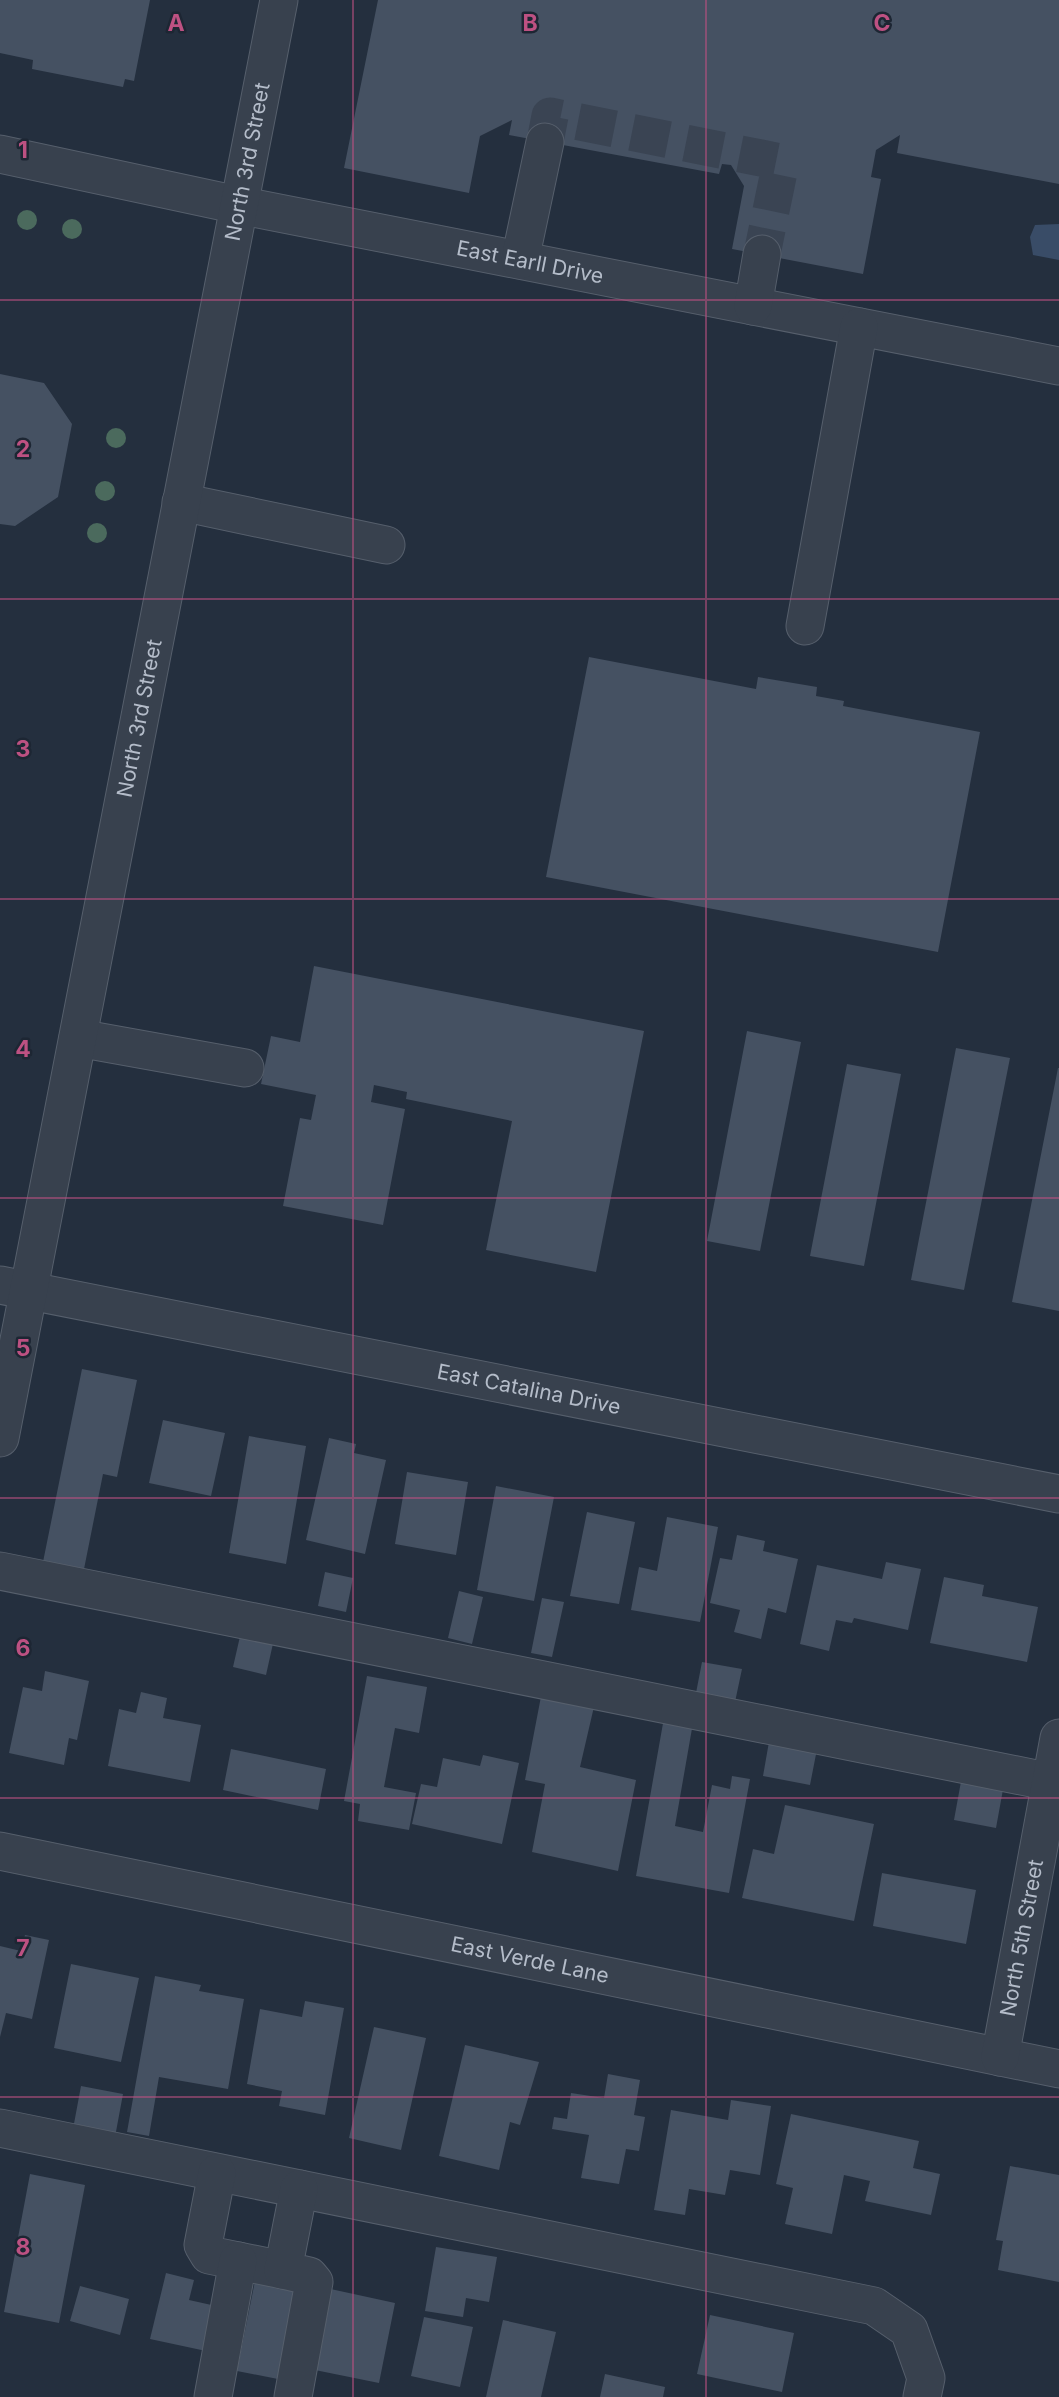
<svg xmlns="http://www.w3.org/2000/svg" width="1059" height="2397" viewBox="0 0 1059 2397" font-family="Inter,sans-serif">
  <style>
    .water { fill: #394c67 }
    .building { fill: #455162 }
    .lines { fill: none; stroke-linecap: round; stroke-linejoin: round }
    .minor-tunnel { stroke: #3a4453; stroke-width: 37; stroke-dasharray: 37 18; stroke-linecap: butt }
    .minor-casing { stroke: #565f6c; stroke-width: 39 }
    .minor { stroke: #38414e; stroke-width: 37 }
    .tree { fill: #4b6a5d }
    .grid { fill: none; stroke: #bd5182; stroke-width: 2; stroke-opacity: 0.55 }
    .labels { text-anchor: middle; stroke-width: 5; stroke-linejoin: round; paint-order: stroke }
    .street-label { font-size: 21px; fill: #b4bcc9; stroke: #1d2633 }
    .grid-label { font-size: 23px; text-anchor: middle; font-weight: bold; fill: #bd5182; stroke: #1d2633; stroke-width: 5; stroke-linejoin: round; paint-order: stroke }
  </style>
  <rect width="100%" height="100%" fill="#242f3e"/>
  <path class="water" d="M1059,224v36l-26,-5 -3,-18 5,-12z"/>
  <path class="building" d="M0,0h150l-16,81 -9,-2 -2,8 -91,-18 1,-9 -33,-7z
    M378,0h681v184l-162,-31 3,-18 -24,15 -5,27 10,2 -18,95 -131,-25 12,-63 -13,-21 -9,-1 -3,10 -210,-39 3,-15 -32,16 -11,57 -125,-25z
    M0,374l44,9 28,41 -14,73 -43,29 -15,-2z
    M589,657l167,32 2,-12 59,10 -1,9 28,5 -1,5 137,26 -42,220 -392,-75z
    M314,966l330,65 -48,241 -110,-22 26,-129 -106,-22 1,-7 -33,-7 -3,17 34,7 -22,116 -100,-19 17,-88 11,2 5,-25 -55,-11 10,-48 29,6z
    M747,1031l54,11 -41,209 -53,-10z
    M956,1048l54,10 -46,232 -53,-10z
    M847,1064l54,10 -37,192 -54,-10z
    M1058,1068h1v243l-47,-9z
    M82,1369l55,11 -20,97 -14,-3 -19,95 -41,-7z
    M163,1420l62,13 -14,63 -62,-13z
    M249,1436l57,10 -20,118 -57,-11z
    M329,1438l27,6 -2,9 32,7 -21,94 -59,-14z
    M407,1472l61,10 -12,73 -61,-11z
    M496,1486l58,11 -20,104 -57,-11z
    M587,1512l48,10 -16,82 -49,-8z
    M667,1517l51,10 -18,95 -69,-12 8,-43 18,4z
    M737,1535l28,6 -2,10 35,8 -12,54 -18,-5 -7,31 -27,-7 6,-22 -30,-7 10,-45 12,2z
    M886,1562l35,7 -13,61 -54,-12 -2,5 -16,-3 -7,31 -29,-7 17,-79 65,14z
    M325,1572l28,6 -7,34 -28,-6z
    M944,1577l40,8 -2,11 56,11 -11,55 -97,-19z
    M459,1591l24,6 -11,47 -24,-6z
    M542,1598l22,4 -12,55 -21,-4z
    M241,1632l33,7 -8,36 -33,-8z
    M702,1662l40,7 -7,33 -39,-9z
    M45,1671l44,10 -12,59 -8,-2 -5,27 -55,-12 14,-66 19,4z
    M367,1676l60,11 -8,46 -24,-5 -11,59 32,6 -7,37 -51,-9 2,-17 -16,-3z
    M543,1686l53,12 -16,69 56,13 -18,91 -86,-19 13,-68 -20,-4z
    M141,1692l26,6 -4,20 38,7 -11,57 -82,-16 11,-57 17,4z
    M665,1712l29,5 -19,109 28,6 9,-47 18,4 2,-13 18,3 -21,114 -93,-17z
    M770,1736l48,8 -8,41 -47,-9z
    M231,1749l95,20 -8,41 -95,-20z
    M483,1755l36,8 -17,81 -90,-20 9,-40 16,3 6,-29 37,8z
    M962,1776l42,8 -8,44 -42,-8z
    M785,1805l89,19 -20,97 -112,-23 11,-49 21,5z
    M882,1873l94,17 -10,54 -93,-18z
    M25,1935l24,5 -17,79 -26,-6 -6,24v-91l21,5z
    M71,1964l68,14 -18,84 -67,-14z
    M155,1976l46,9 -2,6 45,8 -16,90 -69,-12 -10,59 -22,-4z
    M305,2001l39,7 -19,107 -46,-9 3,-15 -35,-7 13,-75 42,8z
    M374,2027l52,11 -25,112 -52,-12z
    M465,2045l74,17 -19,63 -10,-3 -11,48 -60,-14z
    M608,2074l32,6 -6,35 11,2 -6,34 -13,-2 -7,35 -38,-6 8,-43 -37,-6 2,-12 13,2 4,-26 33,5z
    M81,2086l42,8 -8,43 -42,-8z
    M731,2100l40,6 -11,69 -30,-5 -5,25 -36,-6 -4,26 -31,-5 17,-100 57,10z
    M791,2114l128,27 -6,27 27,6 -9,41 -66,-14 5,-20 -26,-6 -12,59 -47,-10 8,-36 -17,-4z
    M1010,2166l49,9v107l-61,-12 5,-29 -7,-1z
    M30,2174l55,11 -26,138 -55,-11z
    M436,2247l61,10 -8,45 -23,-4 -3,19 -38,-6z
    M166,2273l28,7 -5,20 27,6 -10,45 -56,-12z
    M255,2281l47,10 -19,89 -46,-9z
    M80,2286l49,13 -9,36 -50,-14z
    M326,2288l69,15 -16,80 -69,-14z
    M710,2315l84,18 -12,59 -85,-18z
    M424,2317l49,10 -13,60 -49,-11z
    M503,2320l53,12 -15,65h-55z
    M605,2374l60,13 -2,10h-63z"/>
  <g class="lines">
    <path class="minor-tunnel" d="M545,142l5,-26 231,46 -19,92"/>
    <g class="minor-casing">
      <g id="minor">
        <path id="s1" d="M0,154l238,51 821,161"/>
        <path d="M520,260l25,-118"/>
        <path d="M753,306l9,-52"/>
        <path d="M181,502l205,43"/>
        <path d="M805,626l54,-299"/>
        <path d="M78,1038l167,30"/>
        <path id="s2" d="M0,1285l1059,209"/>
        <path id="s3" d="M0,1438l279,-1438"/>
        <path d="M0,1571l1051,211"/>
        <path id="s4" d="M0,1851l1059,218"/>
        <path id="s5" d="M1000,2057l59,-319"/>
        <path d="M0,2128l874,178 35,24 17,48 -4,19"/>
        <path d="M217,2173l-14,72 6,10 74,15"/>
        <path d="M213,2397l25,-136"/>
        <path d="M293,2397l21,-115 -5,-6 -26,-6 16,-81"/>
      </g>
    </g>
    <use href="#minor" class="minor"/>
  </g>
  <g class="tree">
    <circle cx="27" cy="220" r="10"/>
    <circle cx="72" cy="229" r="10"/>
    <circle cx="116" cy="438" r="10"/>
    <circle cx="105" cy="491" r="10"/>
    <circle cx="97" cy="533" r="10"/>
  </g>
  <path class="grid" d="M353,0v2397M706,0v2397M0,300h1059M0,599h1059M0,899h1059M0,1198h1059M0,1498h1059M0,1798h1059M0,2097h1059"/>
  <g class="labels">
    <g class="street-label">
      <text dy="7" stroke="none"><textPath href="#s3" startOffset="1300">North 3rd Street</textPath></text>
      <text dy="7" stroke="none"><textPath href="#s1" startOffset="541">East Earll Drive</textPath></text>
      <text dy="7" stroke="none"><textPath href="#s3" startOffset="733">North 3rd Street</textPath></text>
      <text dy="7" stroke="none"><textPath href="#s2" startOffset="539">East Catalina Drive</textPath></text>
      <text dy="7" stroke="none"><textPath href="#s5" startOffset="121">North 5th Street</textPath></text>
      <text dy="7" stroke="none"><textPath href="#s4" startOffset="541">East Verde Lane</textPath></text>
    </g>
  </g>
  <g class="grid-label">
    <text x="176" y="31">A</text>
    <text x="530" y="31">B</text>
    <text x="882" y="31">C</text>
    <text x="23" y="158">1</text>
    <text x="23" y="457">2</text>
    <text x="23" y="757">3</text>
    <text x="23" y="1057">4</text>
    <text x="23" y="1356">5</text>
    <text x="23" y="1656">6</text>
    <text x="23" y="1956">7</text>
    <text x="23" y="2255">8</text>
  </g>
</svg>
